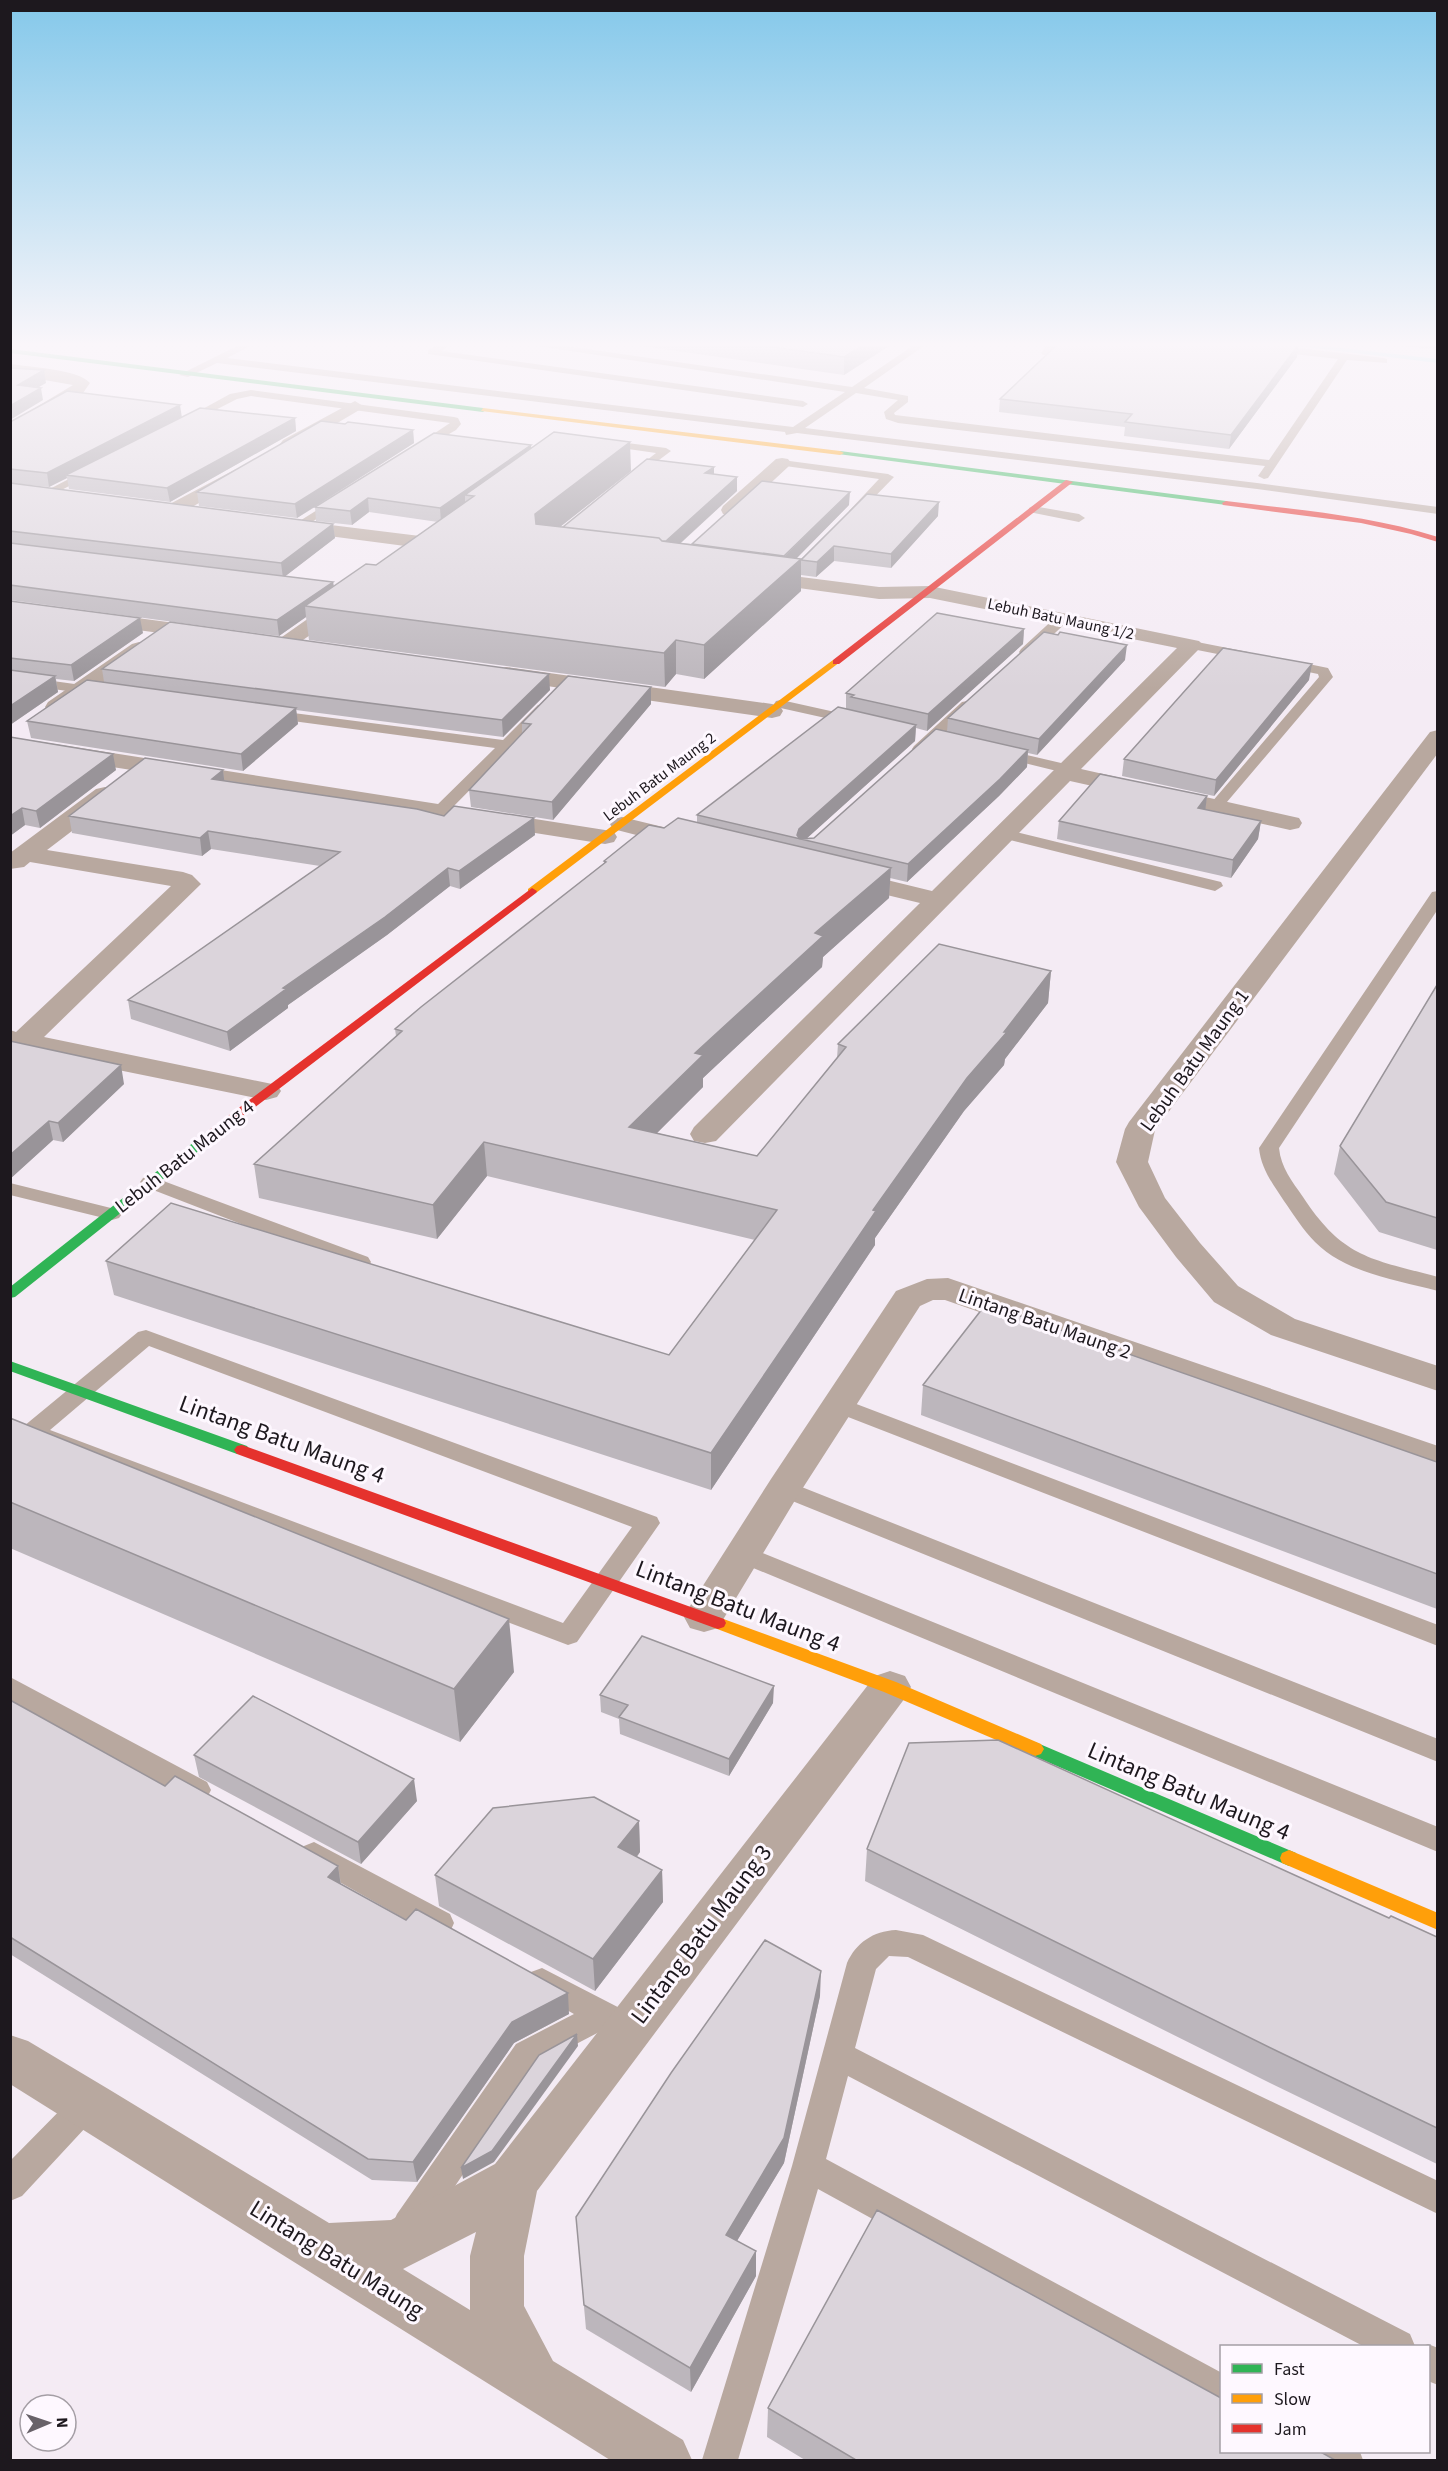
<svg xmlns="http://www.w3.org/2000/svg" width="1448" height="2471" viewBox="0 0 1448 2471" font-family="'Source Sans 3',sans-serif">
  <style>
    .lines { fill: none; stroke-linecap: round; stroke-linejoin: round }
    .stream { fill: #8ee7ee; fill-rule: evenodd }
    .lane { fill: #b8a89f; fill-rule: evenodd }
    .street { fill: #b8a89f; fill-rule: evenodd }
    .fast { fill: #30b455; fill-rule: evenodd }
    .slow { fill: #ff9f0a; fill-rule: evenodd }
    .jam { fill: #e5322d; fill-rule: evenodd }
    .wall { fill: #bcb6bc }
    .shaded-wall { fill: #999499 }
    .building { fill: #dbd4db; stroke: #999499; stroke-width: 1.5 }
    .labels { text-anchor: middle; stroke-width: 6; stroke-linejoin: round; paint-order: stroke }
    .far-street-label { font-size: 16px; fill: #1d181e; stroke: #fef8ff }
    .street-label { font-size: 20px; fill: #1d181e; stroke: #fef8ff }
    .near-street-label { font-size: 24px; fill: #1d181e; stroke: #fef8ff }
  </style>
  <rect width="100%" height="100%" fill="#f4ebf4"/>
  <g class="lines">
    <path class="stream" d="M1273,343h26l139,16v4z"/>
    <path class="lane" d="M243,343h13l-29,15 566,69 52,-35 -328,-49h28l307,44 65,-44h11l-64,45 44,8v6l-14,11 1,2 374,45 69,-101 -114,-13 -4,-3h34l130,15 3,1v4l-40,-3 -79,118 -4,1 -6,-3 7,-10 -367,-43 -12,-4 -2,-7 14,-12 -42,-7 -51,35 452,55 181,24v7l-181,-25 -460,-56 -11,2 -1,-3 -568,-69 -29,14 -9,-2z
      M441,343h12l-12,8 362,50 5,3 -5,3 -375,-53v-4z
      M1049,343h10l-10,12h-6l-2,-2z
      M251,390l203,27 4,1 3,6 -5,6 -38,22 -5,-3 1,-2 36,-24 -199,-27 -14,3 -49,25h-8l-1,-2 51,-28z
      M604,440l62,8 5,3 -40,30 -6,-3 2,-2 29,-23 -56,-8 -1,-2z
      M782,460l106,14 6,3 -37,38h-8v-4l30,-32 -101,-14 -2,-2z
      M92,467l6,3 -2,2 -46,24h-8l-2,-2z
      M338,497l6,3 -2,2 -42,28h-8l-2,-3z
      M1033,506l46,8 6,4 -6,4 -50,-10v-4z
      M1063,614l7,4 -2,3 -37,34h-10l-2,-3 2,-3 37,-34z
      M1192,641l56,11 7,4 -7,4 -61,-12 -2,-3z
      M1284,659l44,9 5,9 -112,132h-10l-3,-3 3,-3 108,-126 -1,-3 -39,-8 -2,-3z
      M10,675l86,12 7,4 -7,4 -86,-12z
      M781,700l81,18 2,3 -7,4 -81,-18 -2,-3 2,-3z
      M967,701l7,4 -2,3 -48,44h-10l-2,-3 2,-3 48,-44z
      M543,704l7,4 -2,3 -103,104 -6,2 -8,-5 2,-3 62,-61 -225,-30 -7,-4 7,-4 233,30 35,-35z
      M1001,749l73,17 3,3 -8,5 -73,-18 -2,-3 2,-3z
      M1004,829l217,53 2,4 -8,5 -217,-54 -2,-3z
      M1438,891v18l-159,239c2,20 13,33 24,49 40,61 68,62 135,80v14c-42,-11 -92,-18 -123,-49 -12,-12 -21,-27 -31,-41 -11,-17 -23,-32 -25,-53l173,-256z
      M150,1176l218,81 3,5 -3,5 -8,2 -8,-2 -209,-81 -3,-4 3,-4z
      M10,1183l109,27 3,4 -3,4 -7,2 -102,-25z
      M146,1330l511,187 3,6 -83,119 -9,3 -544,-207 -4,-6 4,-6 114,-94zM149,1346l483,181 -69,96 -513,-193z
      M838,1397l600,228v21l-608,-236 -4,-5 4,-5z
      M784,1480l654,259v23l-663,-268 -3,-6 3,-6z
      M743,1545l695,282v25l-704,-292 -4,-6 4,-6z
      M10,1677l197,105 4,8 -4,8 -10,3 -10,-3 -177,-98z
      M314,1842l136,72 4,9 -4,9 -11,4 -11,-4 -124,-70 -4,-8 4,-8z
      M896,1930l27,5 515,246v33l-530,-257 -19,-1 -13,13 -21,79 555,286 5,12h-52l-515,-270 -22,83 396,214v38l-404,-222 -80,271h-36l90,-294 55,-203c9,-20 26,-32 49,-33z
      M542,1968l97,50 5,10 -5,10 -11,4 -25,-12 -65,34 -117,172 -12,5 -12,-5 -5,-11 5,-11 119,-170 58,-30 -43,-24 -4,-9 4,-9z
      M88,2088l11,5 5,10 -5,10 -77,83 -12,5v-40l67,-68z
      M1428,2344l10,4v37l-10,-4v-35h-5z
      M1310,2452h50l3,8h-50z"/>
    <path class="street" d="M10,364c19,3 68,5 80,19l-7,10 -73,42v-12l63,-38 -63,-11z
      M355,401l8,5 -2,3 -66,39h-12l-3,-4 3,-4z
      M782,458l6,1 3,4 -3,4 -51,47h-14l-2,-4 2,-4 53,-47z
      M236,469l6,1 3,4 -3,4 -62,36h-14l-2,-4 2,-4z
      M290,520l138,17 7,2 3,4 -3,4 -7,2 -145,-19 -2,-4 2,-4z
      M755,571l124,16 51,-1 269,55 4,4 -4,4 -118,120 209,47 9,2 3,5 -3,5 -9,2 -220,-49 -354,360 -11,2 -11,-2 -4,-7 4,-7 226,-224 -83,-20 -4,-5 4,-5 9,-3 86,21 245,-243 -247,-50 -51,1 -131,-18 -3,-4 3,-4z
      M343,597l7,2 3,4 -3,4 -57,40 -7,2 -7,-2 -4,-4 4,-4 57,-40z
      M10,601l195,26 7,2 3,4 -3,4 -7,2 -195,-26z
      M139,642l7,2 4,4 -4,4 -82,60 -8,2 -8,-2 -3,-5 3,-5 84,-58z
      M506,667l266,37 8,2 3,5 -3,5 -8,2 -274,-39 -3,-5 3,-5z
      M1438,730v23l-283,377 -7,32 17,36 35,45 38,43 57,33 143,47v25l-167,-56 -57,-33 -38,-45 -37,-50 -23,-45 9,-33 4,-7 301,-390z
      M10,737l595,93 9,2 3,5 -3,5 -9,2 -595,-93z
      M105,787l9,2 3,5 -3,5 -67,51 136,22 9,3 9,9 -157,153 233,48 4,6 -4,6 -11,3 -256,-52v-18l6,2 155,-146 -141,-24 -6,5 -14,2v-16l86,-64z
      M622,817l74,18 4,5 -4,5 -9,3 -74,-19 -3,-5 3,-5z
      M948,1278l490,168v27l-493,-173h-12l-13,6 -123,191 -79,131 -14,4 -14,-4 -6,-11 6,-11 81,-127 125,-188 31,-12z
      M890,1671l15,5 6,11 -6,11 -368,493 -13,65v50l29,55 130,79 9,20h-82l-600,-376v-49l18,6 82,49 219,133 62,-3 104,-56 380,-488zM476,2232l-6,24v54l-67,-41z"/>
    <path class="fast" d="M10,349l473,59 3,2 -3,2 -473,-59z
      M840,451l386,50 4,2 -4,2 -388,-51v-2z
      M212,1130l4,1 2,3 -2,3 -201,160 -5,1v-11l198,-156z
      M10,1361l237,85 3,4 -3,4h-10l-227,-83z
      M1035,1742l261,111 2,5 -2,5 -7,3 -7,-3 -253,-109 -3,-5 3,-5z"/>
    <path class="slow" d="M483,408l357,43 4,2 -4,2 -359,-44z
      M833,660l7,2 -304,231h-8v-4z
      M718,1617l178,65 145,62 3,5 -3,5 -6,2 -6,-2 -145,-62 -172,-65 -2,-4 2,-4z
      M1289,1850l149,63v17l-156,-67 -2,-5 2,-5z"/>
    <path class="jam" d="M1066,480l7,2 -234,182h-6v-4z
      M1226,501c71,9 143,14 212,36v5l-27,-8 -50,-11 -138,-18 -1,-2z
      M532,888l5,3 -1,2 -320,244h-8l-2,-3 2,-3z
      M242,1445l482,174 2,4 -2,4 -6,2 -6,-2 -475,-173 -3,-4 3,-4z"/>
  </g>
  <path class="wall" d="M621,343h273l-50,32z
    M1059,343h247l-2,4 -6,-1 -1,11 -68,92 -105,-13 1,-9 -126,-15 1,-13z
    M1378,343h59v7z
    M182,417l113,1 1,13 -126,71 -101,-13 -2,-11 -18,9 -39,-4v-61z
    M345,424l68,6 1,13 -93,60 210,-58v4l100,22 -71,56h3l151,-60v8l23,16 -56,52 11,1 157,-39 -52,53 4,1 66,-65 71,22 -47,52 -57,-7 -18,16 -15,-2v16l-97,88 -28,-5 -11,13 -356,-47 -3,-23 -27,19 -269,-36v-117l323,41 2,14 -50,38 48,6 1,4 42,-21 62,-43 -69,-10 -17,13 -36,-4 -1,-14 -18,11 -98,-12 -2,-14z
    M10,601l133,32 -69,48 -18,-2 2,13 -48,33z
    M1024,629l-1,15 -96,87 -11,-3 -1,13 -108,97h7l133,-106 1,-14 177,-58 -88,95 -9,-2 -1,14 -28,29 -92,86 -17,-4 -1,20 -66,59 -1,10 -119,111v9l-46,46 100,23 80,-98 1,-14 213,-73 -3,32 -43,56 -1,6 -40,46 -89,127v7l-164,245 -597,-195 -8,-34 563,94 86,-115 -268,-64 -50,63 -178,-41 -5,-34 142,-128 -1,-7 209,-166v-2l60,-33 33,-6v-7l149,-106v-16z
    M102,669l448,21 -47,47 -207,-27 2,14 -55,47 -212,-33 -4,-17 77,-39z
    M1309,680l-95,116 -92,-20 2,-17z
    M651,704l-98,116 -82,-13 -2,-17 53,-57v-10z
    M10,737l106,33 -76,58 -15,-3 -15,11z
    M223,770l1,10 220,36 91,19 -75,54 -10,-3 -63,49 -99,70v3l-58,43 -99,-32 -3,-19 192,-134 -109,-17 -9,7 -130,-23 -3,-17z
    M1207,796l-2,13 56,12 -3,18 -27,39 -174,-39 2,-18z
    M1437,985v265l-58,-18 -45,-58 6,-28z
    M10,1041l114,43 -61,58 -10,-2 -43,39z
    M923,1385l514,77v147l-516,-194z
    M10,1418l504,254 -54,70 -450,-194z
    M600,1695l173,8 -44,73 -109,-42 -1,-15 -18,-7z
    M10,1700l155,86 173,80 3,18 228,130 -55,29 -97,139 -45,-2 -362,-226z
    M194,1755l223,46 -56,63 -162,-87z
    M639,1821l1,31 -3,5 25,13 1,32 -68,89 -156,-85 -4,-31z
    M867,1849l522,69 48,19v227l-167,-81 -405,-202z
    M820,1996l-36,167 -47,78 19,10v25l-65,116 -105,-63 -10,-112z
    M768,2408l567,52h-530l-38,-23z"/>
  <path class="shaded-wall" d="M867,343h27l-50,32v-18z
    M1299,344l-2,13 -68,92 2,-14z
    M44,370l2,13 -26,15 -2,-13z
    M41,388l2,12 -33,20v-14z
    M180,405l2,13 -116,57 1,3 -18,9 -2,-14z
    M295,418l1,13 -126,71 -3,-14z
    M413,430l1,13 -117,75 -2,-14z
    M630,442l1,29 -94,74 -2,-31z
    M531,445l1,13 -67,37v10l-24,17 -1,-14z
    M714,467v13l-9,-7z
    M737,477v14l-74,68v-15z
    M850,492l-1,13 -66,67v-14z
    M368,498l1,14 -17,13 -2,-14z
    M939,502l-1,14 -47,52v-14z
    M333,524l2,14 -52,40 -2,-15z
    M834,546v15l-18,16 1,-15z
    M801,559v32l-97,88v-34z
    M333,582l2,15 -30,9 1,11 -27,19 -2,-16z
    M140,618l3,15 -69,48 -3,-16z
    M1024,629l-1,15 -96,87 1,-17z
    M676,640v34l-11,13 -1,-34z
    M1127,645l-2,15 -88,95 2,-16z
    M1312,664l-3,16 -95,116 2,-16z
    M549,674l1,16 -47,47 -1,-17z
    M55,676l3,16 -48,33v-19z
    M651,687v17l-98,116 -1,-18z
    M296,708l2,16 -55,47 -2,-17z
    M916,725l-1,16 -110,99 -9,-2 3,-9z
    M1028,750l-1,17 -28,29 -92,86 1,-18z
    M113,754l3,16 -76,58 -4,-17z
    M223,770l2,17 -13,-8z
    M1207,796l-2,17 -7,-5z
    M22,808l3,17 -15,11v-20z
    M534,818l1,17 -75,54 -1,-18z
    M1261,821l-3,18 -27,39 2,-18z
    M208,831l3,18 -9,7 -2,-18z
    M448,868l2,18 -63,49 -99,70v3l-58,43 -3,-19 56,-44z
    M891,868l-2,30 -66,59 -1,10 -119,111v9l-73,73 -1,-33 66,-74 120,-120z
    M1051,971l-3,32 -43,56 -1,6 -40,46 -89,127v7l-164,245v-37l162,-243 94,-132z
    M121,1065l3,19 -61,58 -5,-19z
    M49,1121l4,19 -43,39v-24z
    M484,1142l3,34 -50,63 -4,-34z
    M509,1619l5,53 -54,70 -6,-53z
    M774,1686l-1,17 -44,73v-17z
    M414,1779l3,22 -56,63 -3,-22z
    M639,1821l1,31 -20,26 -2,-31z
    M338,1866l3,21 -13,-10z
    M662,1870l1,32 -68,89 -2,-32z
    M821,1971l-1,25 -36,167 -58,96v-24z
    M568,1993l1,21 -55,29 -97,139 -4,-20 99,-140z
    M577,2034l1,12 -84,116 -31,17 -2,-11z
    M756,2251v25l-65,116 -1,-24z"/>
  <path class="building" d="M745,343h122l-23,14z
    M1059,343h235l5,1 -68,91 -106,-13 7,-8 -132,-15z
    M10,368l34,2 -26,15 23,3 -31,18z
    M67,391l113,14 -133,68 -37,-4v-47z
    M200,408l95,10 -128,70 -101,-13z
    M321,421l24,3 3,-2 65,8 -118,74 -98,-12z
    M554,432l76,10 -95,72 1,10 123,14 3,3 139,18 -97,86 -28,-5 -12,13 -359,-47 61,-42 10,1 98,-69 -9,-1z
    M434,433l97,12 -91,63 -72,-10 -18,13 -35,-4z
    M647,459l67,8 -9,6 32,4 -71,64h-4l-3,-3 -96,-11z
    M762,481l88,11 -66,64 -92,-12z
    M10,483l323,41 -52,39 -271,-32z
    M867,494l72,8 -48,52 -57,-8 -17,16 -16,-2z
    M10,543l323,39 -56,38 -267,-35z
    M10,601l130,17 -69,47 -61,-7z
    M937,613l87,16 -96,85 -77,-17 3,-2 -8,-2z
    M170,622l379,52 -47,46 -400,-51z
    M1044,632l14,3 2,-3 67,13 -88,94 -91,-21z
    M1223,648l89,16 -96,116 -92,-21z
    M10,670l45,6 -45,30z
    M568,676l83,11 -99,115 -83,-12 62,-66 -9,-1z
    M87,680l209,28 -55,46 -214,-33z
    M838,707l78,18 -117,104 -2,6 3,4 14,-1 122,-109 92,21 -28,29 -92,85 -211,-49z
    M10,737l103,17 -77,57 -14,-3 -12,8z
    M145,758l78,12 -11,9 205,30 27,7 10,-10 80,12 -75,53 -11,-3 -63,49 -102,71 3,1 -59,43 -99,-32 212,-148 -132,-21 -8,7 -131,-22z
    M1100,774l107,22 -9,12 63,13 -28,39 -174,-39z
    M678,818l213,50 -76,65 8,3 -128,117 8,2 -74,72 128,29 89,-109 -8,-3 101,-100 112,27 -47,61h3l-40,46 -94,132 3,1 -165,242 -605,-192 65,-58 498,152 108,-145 -293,-68 -51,63 -179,-41 148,-133 -7,-2 26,-22 185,-145 -2,-1 45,-36 15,3z
    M1437,985v233l-51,-16 -46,-56z
    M10,1041l111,24 -63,58 -9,-2 -39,34z
    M986,1304l451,158v112l-514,-189z
    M10,1418l499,201 -55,70 -444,-187z
    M642,1636l132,50 -45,73 -110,-42 9,-12 -28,-10z
    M253,1696l161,83 -56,63 -164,-87z
    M10,1700l155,86 10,-10 163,90 -10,11 78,43 10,-11 152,84 -56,29 -99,140 -45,-3 -358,-222z
    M998,1740l391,178 2,-2 46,21v191l-158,-76 -412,-203 42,-106z
    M594,1797l45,24 -21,26 44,23 -69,89 -158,-84 58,-67z
    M765,1940l56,31 -37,167 -58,97 30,16 -66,117 -106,-63 -8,-88 95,-144z
    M577,2034l-85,117 -31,17 78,-113z
    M877,2210l344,188v53h98l16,9h-479l-88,-52z"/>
  <linearGradient id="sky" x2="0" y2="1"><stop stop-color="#84c8ea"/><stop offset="0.5" stop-color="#faf6fa"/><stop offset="1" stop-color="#faf6fa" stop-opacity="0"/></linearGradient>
  <rect width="1448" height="689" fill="url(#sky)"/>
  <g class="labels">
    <g class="far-street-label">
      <text transform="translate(1061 618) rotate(12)" y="6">Lebuh Batu Maung 1/2</text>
      <text transform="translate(659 776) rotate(-37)" y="6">Lebuh Batu Maung 2</text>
    </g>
    <g class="street-label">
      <text transform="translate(1194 1060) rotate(-54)" y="7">Lebuh Batu Maung 1</text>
      <text transform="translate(184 1156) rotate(-38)" y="7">Lebuh Batu Maung 4</text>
      <text transform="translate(1045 1323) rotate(19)" y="7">Lintang Batu Maung 2</text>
    </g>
    <g class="near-street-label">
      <text transform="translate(282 1439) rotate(20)" y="8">Lintang Batu Maung 4</text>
      <text transform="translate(738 1606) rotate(21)" y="8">Lintang Batu Maung 4</text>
      <text transform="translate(1189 1791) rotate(23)" y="8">Lintang Batu Maung 4</text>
      <text transform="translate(701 1934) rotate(-53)" y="8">Lintang Batu Maung 3</text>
      <text transform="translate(337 2259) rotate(32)" y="8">Lintang Batu Maung</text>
    </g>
  </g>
  <rect width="1448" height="2471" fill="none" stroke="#1d181e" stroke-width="24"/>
  <rect x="1220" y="2345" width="210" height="108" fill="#fef8ff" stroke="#a49ea5" stroke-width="1.5"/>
  <rect x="1232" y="2364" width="30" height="9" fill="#30b455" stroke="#a49ea5" stroke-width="1.5"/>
  <text x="1274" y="2375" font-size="18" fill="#1d181e">Fast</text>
  <rect x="1232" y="2394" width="30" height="9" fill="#ff9f0a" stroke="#a49ea5" stroke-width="1.5"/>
  <text x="1274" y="2405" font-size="18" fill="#1d181e">Slow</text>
  <rect x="1232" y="2424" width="30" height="9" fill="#e5322d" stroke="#a49ea5" stroke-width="1.5"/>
  <text x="1274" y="2435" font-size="18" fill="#1d181e">Jam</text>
  <g transform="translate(48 2423) rotate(88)"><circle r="28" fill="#fef8ff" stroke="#a49ea5" stroke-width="1.5"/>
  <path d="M0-4.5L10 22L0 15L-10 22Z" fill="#686269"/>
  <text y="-9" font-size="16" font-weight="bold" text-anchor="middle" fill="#1d181e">N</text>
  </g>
</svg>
